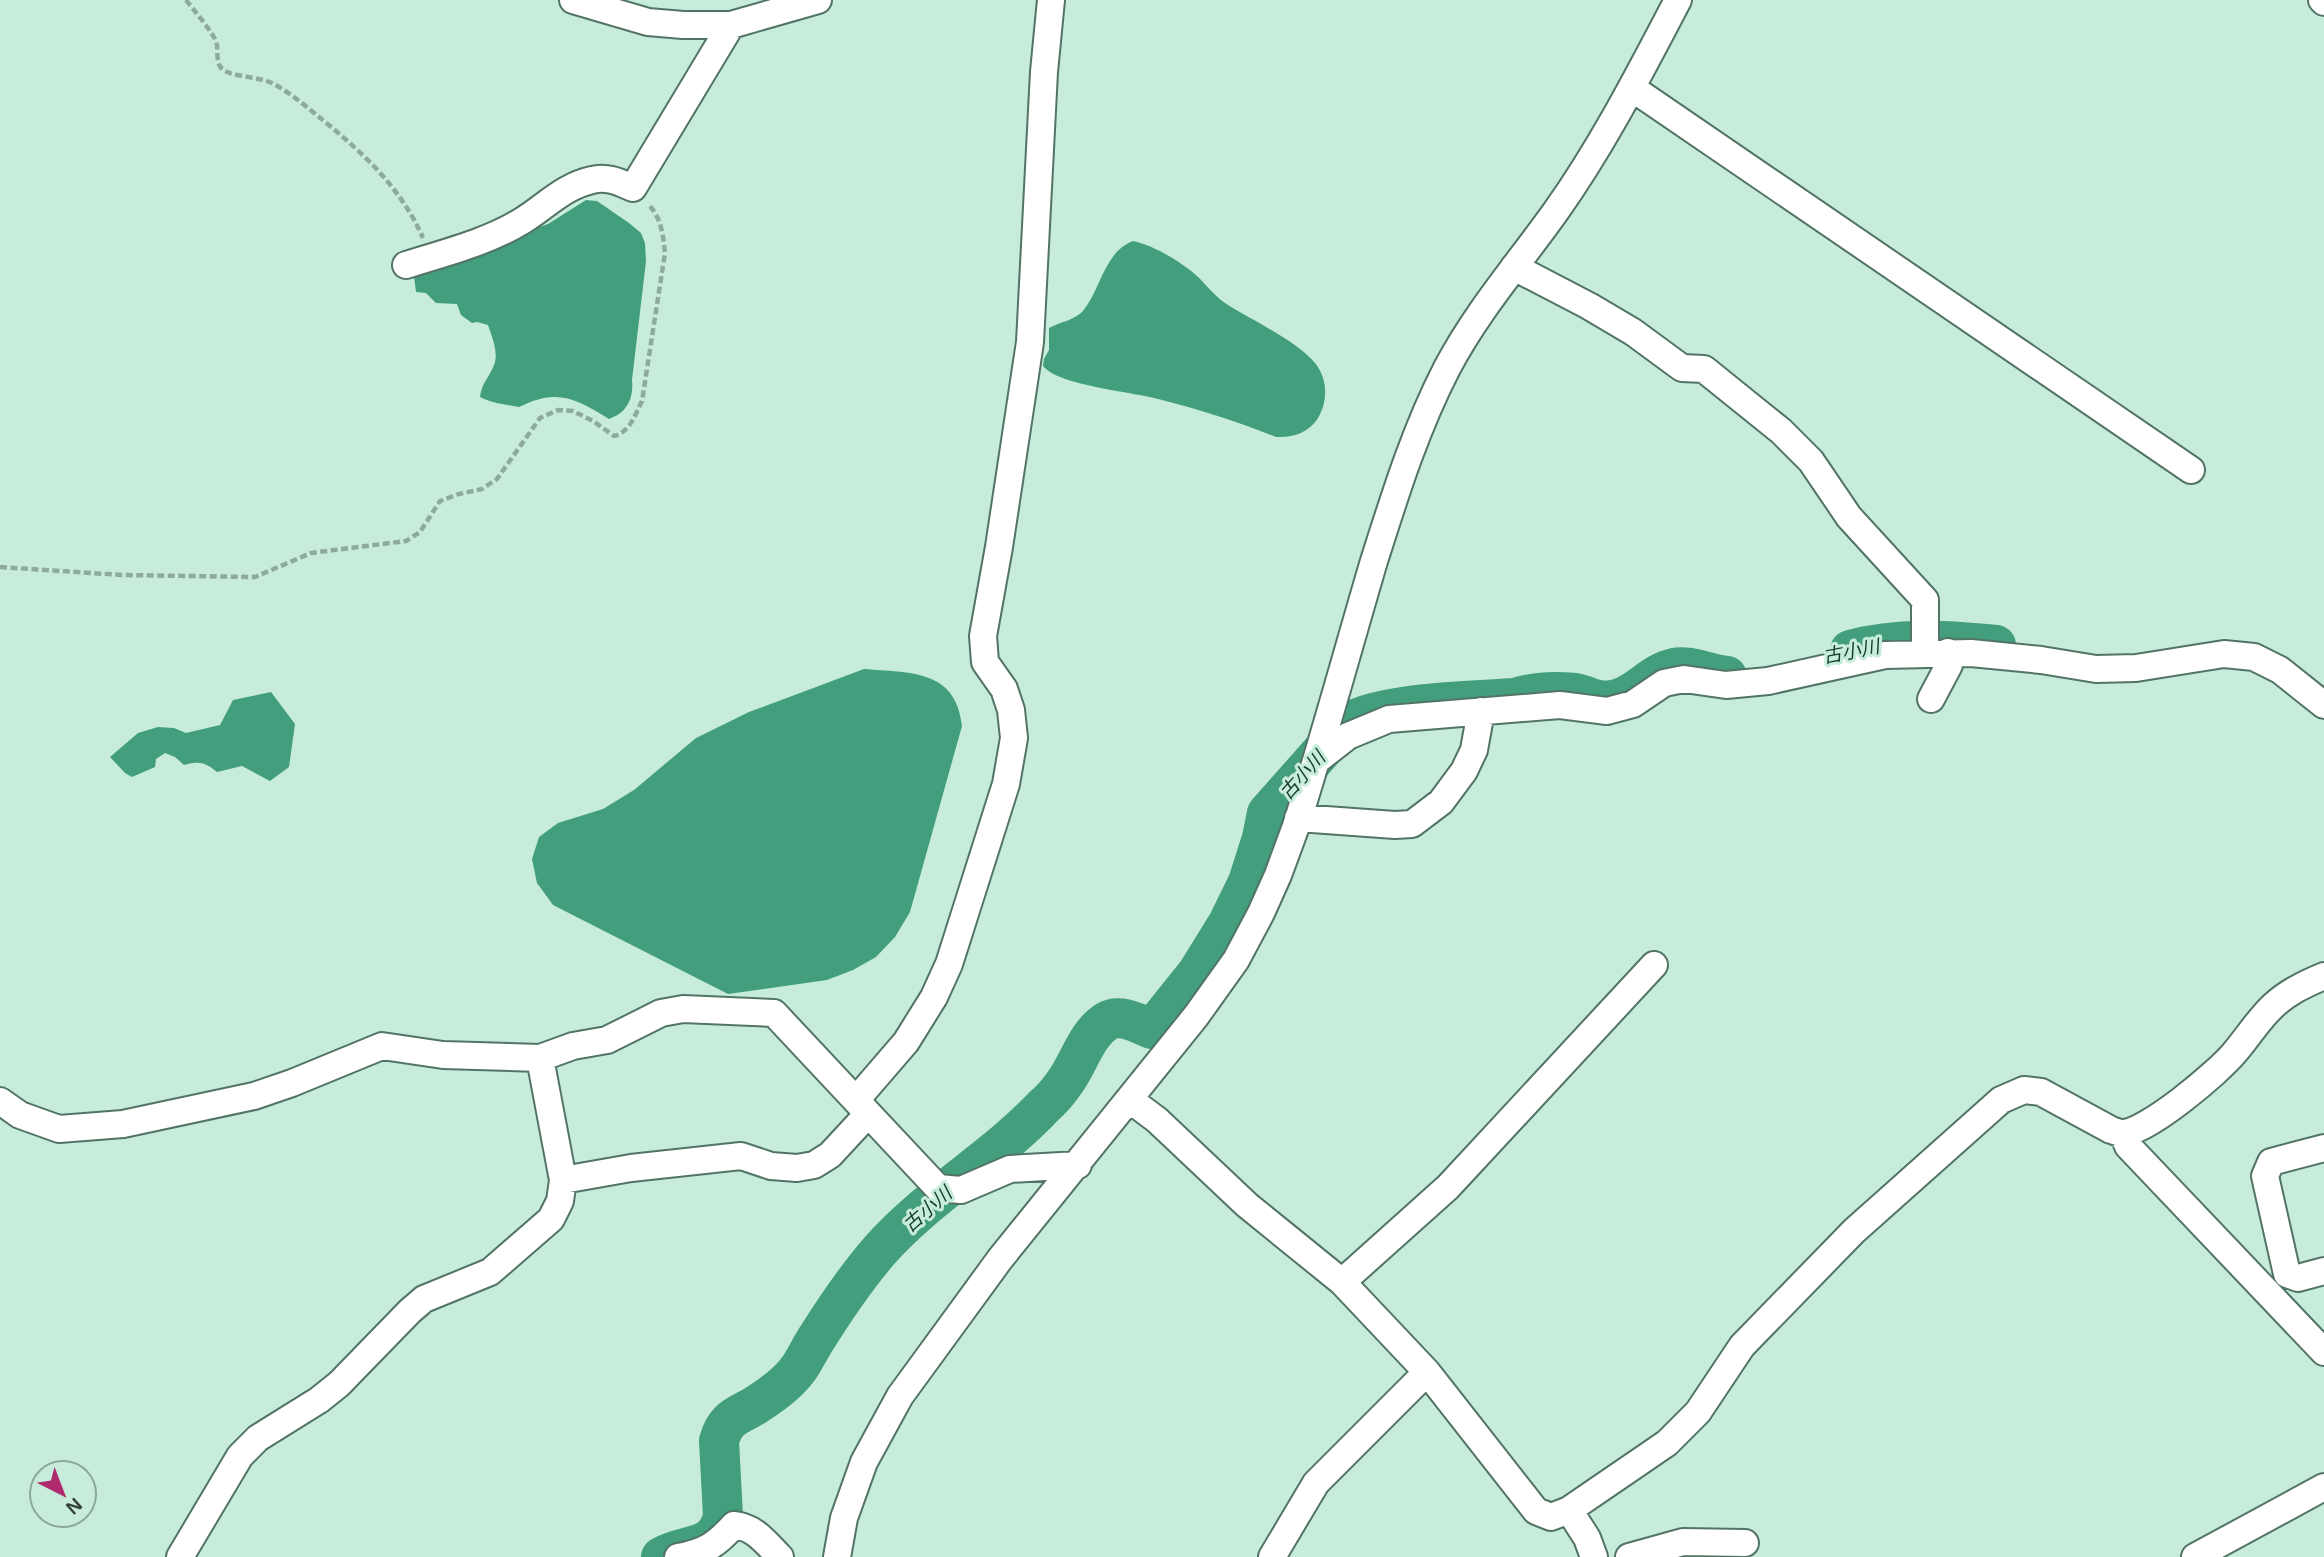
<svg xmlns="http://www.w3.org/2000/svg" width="2324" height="1557" viewBox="0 0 2324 1557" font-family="Helvetica,'Noto Sans JP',sans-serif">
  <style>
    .water { fill: #429e7d }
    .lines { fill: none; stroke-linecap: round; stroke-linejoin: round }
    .river { stroke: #429e7d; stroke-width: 40 }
    .minor-casing { stroke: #527465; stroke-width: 30 }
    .path { stroke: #8eaa9d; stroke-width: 4.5; stroke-dasharray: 7 3.5; stroke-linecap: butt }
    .minor { stroke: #fff; stroke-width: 26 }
    .labels { text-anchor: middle; stroke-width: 6; stroke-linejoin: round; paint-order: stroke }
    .water-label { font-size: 19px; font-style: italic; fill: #123b2c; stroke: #c7ecdb }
  </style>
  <rect width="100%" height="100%" fill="#c7ecdb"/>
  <path class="water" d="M586,200l11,1 32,22 12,10 4,10 1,18 -14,119c2,18 -5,33 -23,39 -34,-21 -52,-31 -90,-12 -14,-3 -26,-3 -39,-10 2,-15 9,-19 14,-32 5,-12 -2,-28 -6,-40l-11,-3 -5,1 -11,-8 -4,-11 -21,-1 -10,-10 -10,-1 -2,-16 52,-15 46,-21 15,-9 21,-7z
    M1133,241c19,4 41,17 57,29 13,10 22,24 35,33 26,17 71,37 90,60 13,16 13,38 3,55 -9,15 -26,20 -42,19 -37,-15 -75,-27 -114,-37 -27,-8 -103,-14 -119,-34l1,-7 5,-9v-22c11,-6 26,-8 34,-17 18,-22 21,-59 50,-70z
    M864,669c46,4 92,0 98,57l-52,186 -15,25 -19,20 -23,13 -26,10 -99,14 -175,-89 -16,-22 -5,-24 7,-22 19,-14 45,-14 31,-19 62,-52 53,-26z
    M271,692l24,32 -6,43 -19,14 -28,-15 -25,6c-12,-10 -18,-11 -33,-7l-9,-8 -10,-4 -9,6 -1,8 -23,10 -7,-4 -15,-16 28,-24 20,-6 16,1 12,5 34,-8 13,-25z"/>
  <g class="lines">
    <path class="river" d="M1850,650c48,-13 97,-10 146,-5
      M661,1557c24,-15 54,-5 62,-41l-4,-75c7,-26 21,-25 40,-38 14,-9 30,-21 40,-35 7,-10 12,-22 19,-32 17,-27 42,-63 62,-86 49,-55 114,-91 164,-144 8,-7 15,-15 21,-24 14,-19 21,-48 42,-61 13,-8 32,3 45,8l45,-56 31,-50 20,-41 14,-44 5,-25 78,-88c29,-23 130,-24 170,-27 18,-6 40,-7 60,-5 13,2 21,10 37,7 24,-3 38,-27 62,-32 16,-4 36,7 53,8"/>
    <g class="minor-casing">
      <path id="minor" d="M573,0l75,22 35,3h48l87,-25
        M2322,0l2,2
        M1632,88l559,382
        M406,265c38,-12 82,-23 116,-44 23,-14 42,-35 70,-41 15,-4 27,2 41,8l98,-163
        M1514,267l75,39 44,26 49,36 22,1 77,62 30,30 38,56 76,83v53
        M1931,699l18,-34 -1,-13
        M1316,761l32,-25 41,-17 171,-14 47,6 26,-7 31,-21 20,-4 42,6 42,-4 117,-26 86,-2 70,7 55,9 40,-1 88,-14 30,3 26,13 44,35
        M1298,818l97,7 17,-1 29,-22 23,-31 10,-21 7,-39
        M1129,1099l28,21 90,85 95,77 85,90 109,139 15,6 18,-7 98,-67 31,-31 44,-66 112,-115 147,-131 23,-10 17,2 70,38c4,1 7,3 11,3 23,1 97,-61 113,-81 13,-15 23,-32 38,-46 15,-14 32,-22 51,-30
        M856,1100l50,-58 28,-45 15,-33 57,-180 8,-46 -3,-28 -7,-21 -19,-27 -2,-26 16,-89 31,-205 14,-270 7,-72
        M0,1101l20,14 39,14 64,-5 131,-28 38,-13 90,-37 61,9 97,3 33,-12 34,-6 54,-27 22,-4 91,4 164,175 23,2 49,-21 68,-4
        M2123,1134l5,12 196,206
        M2324,1148l-53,14 -6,14 22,98 11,4 26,-7
        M563,1180l68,-12 110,-12 30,10 26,2 17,-3 16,-10 38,-41
        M1342,1282l106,-95 206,-222
        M1569,1510l18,28 7,19
        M180,1557l60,-101 18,-18 61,-38 20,-16 71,-73 14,-12 66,-27 61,-53 9,-18 3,-21 -23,-122
        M678,1557c27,-5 38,-12 56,-32 21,2 32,18 46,32
        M837,1557l7,-39 20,-56 36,-66 100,-137 196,-243 40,-56 25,-47 17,-38 18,-49c28,-88 52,-177 78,-265 21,-66 41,-131 73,-193 30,-57 72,-105 109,-157 47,-66 84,-139 122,-211
        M1272,1557l44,-74 111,-111
        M1629,1557l54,-15 62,1
        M2195,1557l129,-70"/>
    </g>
    <path class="path" d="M186,0c10,13 21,25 29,39 5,9 -1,21 7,30 6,7 38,8 50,14 19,10 36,25 52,38 41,34 77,67 99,117
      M0,567l122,8 133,2 56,-24 95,-12 14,-9 20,-31 19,-7 23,-5 15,-10 43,-61 18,-8 15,1 20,10 21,15c16,-4 21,-21 28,-35l23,-148c-2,-19 -4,-36 -17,-49"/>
    <use href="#minor" class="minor"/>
  </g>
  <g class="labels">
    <g class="water-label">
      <text transform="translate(1851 651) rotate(-11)" y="7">古小川</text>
      <text transform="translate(1302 775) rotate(-48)" y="7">古小川</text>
      <text transform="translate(927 1209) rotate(-41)" y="7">古小川</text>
    </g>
  </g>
  <g transform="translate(63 1494) rotate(138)"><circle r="33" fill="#c7ecdb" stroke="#8ba89b" stroke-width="2"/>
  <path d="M0-5L12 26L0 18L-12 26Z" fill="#b02a6e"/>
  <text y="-10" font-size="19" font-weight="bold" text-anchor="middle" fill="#32413a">N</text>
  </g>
</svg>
